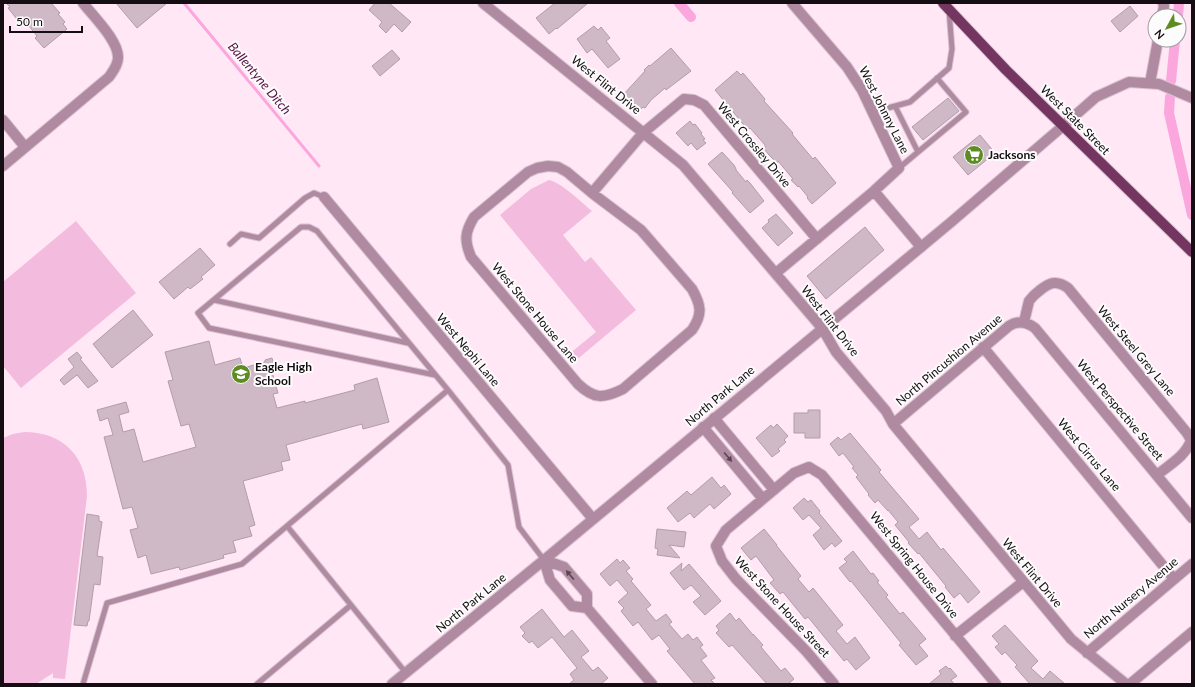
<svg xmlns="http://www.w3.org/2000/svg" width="1195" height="687" viewBox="0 0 1195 687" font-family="Lato,sans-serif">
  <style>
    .green { fill: #f3bcdf }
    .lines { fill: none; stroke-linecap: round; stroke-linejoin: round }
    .stream { stroke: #fba6dd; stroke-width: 3 }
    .canal { stroke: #fba6dd; stroke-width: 10 }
    .building { fill: #d0b9c7; stroke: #b39daa }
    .service-casing { stroke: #d9c4d1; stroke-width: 7 }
    .minor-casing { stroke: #d9c4d1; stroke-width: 12 }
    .tertiary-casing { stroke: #d9c4d1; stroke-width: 12 }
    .primary-casing { stroke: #d9c4d1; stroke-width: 12 }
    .service { stroke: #af8aa1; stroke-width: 5 }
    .minor { stroke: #af8aa1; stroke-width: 10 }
    .tertiary { stroke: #af8aa1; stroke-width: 10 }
    .primary { stroke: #743660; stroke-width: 10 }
    .oneway { fill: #5a4552 }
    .labels { text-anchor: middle; stroke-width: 4; stroke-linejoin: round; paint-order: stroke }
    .street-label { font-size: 12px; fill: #140d11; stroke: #fcfcfc }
    .poi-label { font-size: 12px; font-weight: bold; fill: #140d11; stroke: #fcfcfc; text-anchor: start }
    .water-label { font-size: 13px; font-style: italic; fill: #590f45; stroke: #fcfcfc }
  </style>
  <rect width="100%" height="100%" fill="#ffe7f5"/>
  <path class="green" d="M549,180c13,3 32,22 43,31l-29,24 22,27 6,-5 45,53 -62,52 -6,-7 28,-23 -96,-117 31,-26z
    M76,221l60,72 -115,95 -18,-22v-84z
    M24,432c40,0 63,25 63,64l-22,183 -12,-1v-5l-17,11h-33v-246l10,-4z"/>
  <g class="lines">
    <path class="stream" d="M184,3l135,163"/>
    <path class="canal" d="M679,3l12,14
      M1178,16l1,-13
      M1171,81l4,-41
      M1170,97l-1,16 23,102"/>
  </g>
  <path class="building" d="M6,3h45l9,10 -2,1 7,8 -2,2 4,5 -23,19 -9,-10 2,-2 -13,-16 -1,1 -5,-5 -2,2 -8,-10 2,-1z
    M116,3h51l-30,25z
    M375,3h14l22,19 -9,10 -8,-8 -8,9 -7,-7 3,-4 -13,-12z
    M555,3h33l-31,26 -1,-1 -7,6 -13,-16z
    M1130,6l8,10 -18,16 -9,-11z
    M594,26l4,4 3,-3 9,11 -4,3 14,18 -12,9 -16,-19 -5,4 -10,-14z
    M671,48l20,23 -25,19 -1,-2 -14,12 -6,8 -2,-1 -2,2 -5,-5 -1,1 -12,-10 22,-24 -1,-1 5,-5 1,1z
    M392,50l8,9 -20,17 -8,-10z
    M737,71l4,4 2,-2 22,26 -1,2 29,32 -1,1 10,12 11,13 2,-2 21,26 -24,21 -5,-6 1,-1 -9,-11 -1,1 -7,-7 2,-1 -15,-18 -1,2 -8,-8 -5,-6 1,-1v-3l-15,-17 -2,2 -33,-40z
    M948,98l11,13 -36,29 -11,-13z
    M690,121l3,4 2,-1 7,9 -1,1 4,5 -2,1 3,3 -9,7 -6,-7 -3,3 -12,-13z
    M980,135l15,18 -27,22 -15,-18z
    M722,152l12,13 2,4v1l10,12 1,-2 3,3 14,18 -14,12 -18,-20 1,-1 -25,-28z
    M776,214l17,19 -15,13 -16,-18 7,-6 -1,-2z
    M865,227l19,23 -58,49 -19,-23z
    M200,248l15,17 -14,12 2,2 -13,10 -2,-2 -14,12 -15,-17z
    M133,310l20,25 -41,33 -19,-24z
    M209,341l6,24 25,-7 3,10 22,-6v-2l7,-2 4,13 -4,1 6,21 -5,1 4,14 28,-7v2l50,-13 -1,-5 23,-7 12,44 -26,7 -1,-5 -76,21 4,15 -9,2 2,8 -40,11 12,44 -6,2 3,9 -19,5 3,11 -13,3 1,3 -44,12 -1,-3 -28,7 -5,-19 -8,3 -8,-28 8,-2 -6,-21 -9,2 -19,-72 9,-2 -5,-17 -8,3 -3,-11 29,-8 3,10 -10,3 4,17 11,-3 9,33 53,-15 -7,-23 -8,2 -13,-45 5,-1 -8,-28z
    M77,352l5,6 -2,1 18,22 -10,7 -11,-13 -13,10 -4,-5 14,-13 -6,-8z
    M808,410h12v28h-15v-5h-11v-20h14z
    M777,424l11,12 -4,4 2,2 -8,7 2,2 -8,6 -16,-19 15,-13 2,3z
    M850,433l31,37 -2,2 40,47 -10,8 10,12 8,-7 14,18 2,-2 37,44 -12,11 -8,-10 -6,5 -9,-11 1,-1 -27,-33 -1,1 -10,-11 1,-1 -14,-17 3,-3 -10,-12v1l-10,-11 -3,3 -7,-8 1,-1 -13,-17 2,-2 -6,-7 2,-1 -11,-14 -4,3 -9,-12 8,-7 3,3z
    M712,477l9,11 3,-3 7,9 -17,15 -4,-5 -16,14 -4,-5 -12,9 -11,-14 20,-17 4,4z
    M804,498l4,4 3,-2 9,11 -1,2 23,28 -7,6 -3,-4 -8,7 -11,-15 8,-7 -12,-13 -6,5 -10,-12z
    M87,514l12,2v5l3,1 -5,34 6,1 -3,28 -6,-1 -5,37h-1l-1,5 -13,-1z
    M657,529l29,3 -2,15 -15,-2 11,13 -23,-3 1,-6 -3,-1z
    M764,529l13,16h-1l25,31 -3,3 11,13 4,-4 30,37 -7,6 11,13 8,-7 15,21 -14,12 -9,-11 -3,2 -36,-44 -3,2 -22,-27 -3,2 -10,-11 4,-3 -18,-24 -5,4 -10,-12z
    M853,551l18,23 2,-1 6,8 -2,1 11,13 -2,2 14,17 3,-2 23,27 -7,6 9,11 -12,9 -17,-20 2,-2 -50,-62 -1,1 -11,-14 8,-6 -3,-3z
    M617,559l3,4 3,-3 7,8 -4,3 7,8 -2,2 20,24 -5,4 10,12 10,-7 6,8 -3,2 13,15 6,-5 5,6 4,-3 6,8 -3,2 7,9 -6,4 14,18 -4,2 4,4h-20l-28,-33 3,-2 -11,-14 -7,5 -14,-18 -5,4 -12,-15 3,-3 -6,-6 10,-9 -11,-13 -7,6 -10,-12z
    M682,563l-1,8 8,-7 32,37 -16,14 -12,-13 8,-6 -10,-11 -7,5 -14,-17z
    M542,609l22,28 8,-7 17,21 -8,6 12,14 5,-4 10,11 -7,6h-32l5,-4 -4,-6 7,-6 -25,-31 -14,11 -6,-7 -3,2 -7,-7 3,-3 -5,-6z
    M730,613l6,8 3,-3 14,17v-1l10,11 -2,2 20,24 4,-3 9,11 -6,5h-21l-35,-39 -3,2 -13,-14 3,-3 -3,-4z
    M1005,625l33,36 -7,7 12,11 7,-8 15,13h-35l-15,-17 2,-2 -12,-13 -3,3 -7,-8 4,-3 -7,-8z
    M946,666l3,3 1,-1 7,8 -6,4 3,4h-25l12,-10 -2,-3z"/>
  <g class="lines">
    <g class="service-casing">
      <path id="service" d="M895,106l23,46 -19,16
        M873,112l37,-10 39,-34 3,-19 -3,-39
        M918,152l48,-40 -29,-34
        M230,244l11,-10 18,4 46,-40 9,-5 10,4
        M214,300l194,43
        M435,375l-226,-47 -11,-15 103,-86h8l8,4c43,53 87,106 131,159
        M287,526l119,147
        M83,684l24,-81 135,-39 206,-174 60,75 11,62 25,33
        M257,684l94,-79"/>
    </g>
    <g class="minor-casing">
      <path id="minor" d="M483,3l200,162 139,163 14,24 50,59 7,13 178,215 55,45
        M1162,16l2,-10 -1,-3
        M1150,83l8,-43
        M3,120l22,27
        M1063,126l33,-29 33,-15 30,2 33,14
        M3,166l106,-89c4,-6 9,-12 9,-19 1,-17 -25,-42 -35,-55
        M548,166l10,1 9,5 25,21 49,37 51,59c9,16 11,25 0,41l-69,59c-20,10 -29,10 -45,-5l-107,-127c-7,-17 -6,-25 3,-40l54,-45 9,-4z
        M874,191l47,56
        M592,193l51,-60 41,-34 10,1 10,5 113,134
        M324,197l269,322
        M776,273l98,-82 25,-23 -37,-78 -15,-23 -55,-64
        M1024,322l5,-21c3,-4 6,-7 10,-10 10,-8 17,-12 29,-3l119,145 4,7c-5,16 -22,25 -34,35
        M983,347l191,232
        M714,418l60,72
        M893,424l116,-98c9,-6 18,-4 26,2l157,190
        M703,427l60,72
        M587,608l-15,-2 -22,-26 -6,-20 20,7 23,27v14l65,76
        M955,636l68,-54
        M1087,653l105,-89
        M834,684l-28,-33 -70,-72 -14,-18 -6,-15 10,-16 68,-57 15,-6 13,8 174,209
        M1130,684l62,-52"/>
    </g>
    <g class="tertiary-casing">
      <path id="tertiary" d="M392,684l152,-124 406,-337 113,-97"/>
    </g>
    <g class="primary-casing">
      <path id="primary" d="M943,3l63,67 186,182"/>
    </g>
    <use href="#service" class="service"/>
    <use href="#minor" class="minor"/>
    <use href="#tertiary" class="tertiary"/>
    <use href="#primary" class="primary"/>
  </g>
  <defs><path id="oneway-solid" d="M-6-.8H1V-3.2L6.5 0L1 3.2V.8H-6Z"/></defs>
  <g class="oneway">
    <use href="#oneway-solid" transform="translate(728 457) rotate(50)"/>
    <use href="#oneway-solid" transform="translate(570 575) rotate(-130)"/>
  </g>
  <defs>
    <g id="supermarket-disc" transform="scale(1)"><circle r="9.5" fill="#5d8d22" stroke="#fcfcfc"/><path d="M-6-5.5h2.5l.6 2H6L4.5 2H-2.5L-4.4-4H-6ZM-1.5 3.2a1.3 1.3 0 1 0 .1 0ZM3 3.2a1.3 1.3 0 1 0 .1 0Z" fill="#fff"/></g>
    <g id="school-disc" transform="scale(1)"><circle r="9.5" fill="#5d8d22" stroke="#fcfcfc"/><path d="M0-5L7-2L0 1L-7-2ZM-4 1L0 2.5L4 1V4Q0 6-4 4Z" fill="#fff"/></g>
  </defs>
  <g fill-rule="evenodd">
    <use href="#supermarket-disc" x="974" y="155"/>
    <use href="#school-disc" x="241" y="374"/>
  </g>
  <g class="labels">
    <g class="street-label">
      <text transform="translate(606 85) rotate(39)" y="4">West Flint Drive</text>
      <text transform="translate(884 110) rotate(63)" y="4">West Johnny Lane</text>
      <text transform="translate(1075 120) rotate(45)" y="4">West State Street</text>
      <text transform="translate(754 145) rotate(50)" y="4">West Crossley Drive</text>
      <text transform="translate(535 313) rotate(50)" y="4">West Stone House Lane</text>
      <text transform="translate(830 321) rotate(52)" y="4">West Flint Drive</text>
      <text transform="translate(468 350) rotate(50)" y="4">West Nephi Lane</text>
      <text transform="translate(1136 351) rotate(50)" y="4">West Steel Grey Lane</text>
      <text transform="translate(949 360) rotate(-40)" y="4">North Pincushion Avenue</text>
      <text transform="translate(720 396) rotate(-40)" y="4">North Park Lane</text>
      <text transform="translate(1120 410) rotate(50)" y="4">West Perspective Street</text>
      <text transform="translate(1089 455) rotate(50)" y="4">West Cirrus Lane</text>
      <text transform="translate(914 565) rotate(51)" y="4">West Spring House Drive</text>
      <text transform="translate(1032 573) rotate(50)" y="4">West Flint Drive</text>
      <text transform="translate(1131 598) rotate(-40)" y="4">North Nursery Avenue</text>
      <text transform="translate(471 603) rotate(-39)" y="4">North Park Lane</text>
      <text transform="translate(782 607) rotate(47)" y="4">West Stone House Street</text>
    </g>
    <g class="poi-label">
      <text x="988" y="159">Jacksons</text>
      <text x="255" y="371">Eagle High<tspan x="255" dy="14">School</tspan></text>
    </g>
    <g class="water-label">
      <text transform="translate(260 78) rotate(50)" y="5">Ballentyne Ditch</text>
    </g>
  </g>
  <rect width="1195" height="687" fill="none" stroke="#140d11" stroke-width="8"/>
  <g transform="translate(1167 28) rotate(230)"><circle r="19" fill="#fcfcfc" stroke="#9f9c9e"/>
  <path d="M0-3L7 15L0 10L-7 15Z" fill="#5d8d22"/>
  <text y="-6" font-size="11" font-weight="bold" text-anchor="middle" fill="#140d11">N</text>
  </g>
  <path d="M10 26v6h72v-6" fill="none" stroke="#140d11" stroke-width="2"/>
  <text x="16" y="26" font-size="12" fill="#140d11" stroke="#fcfcfc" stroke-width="3" paint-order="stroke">50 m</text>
</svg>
